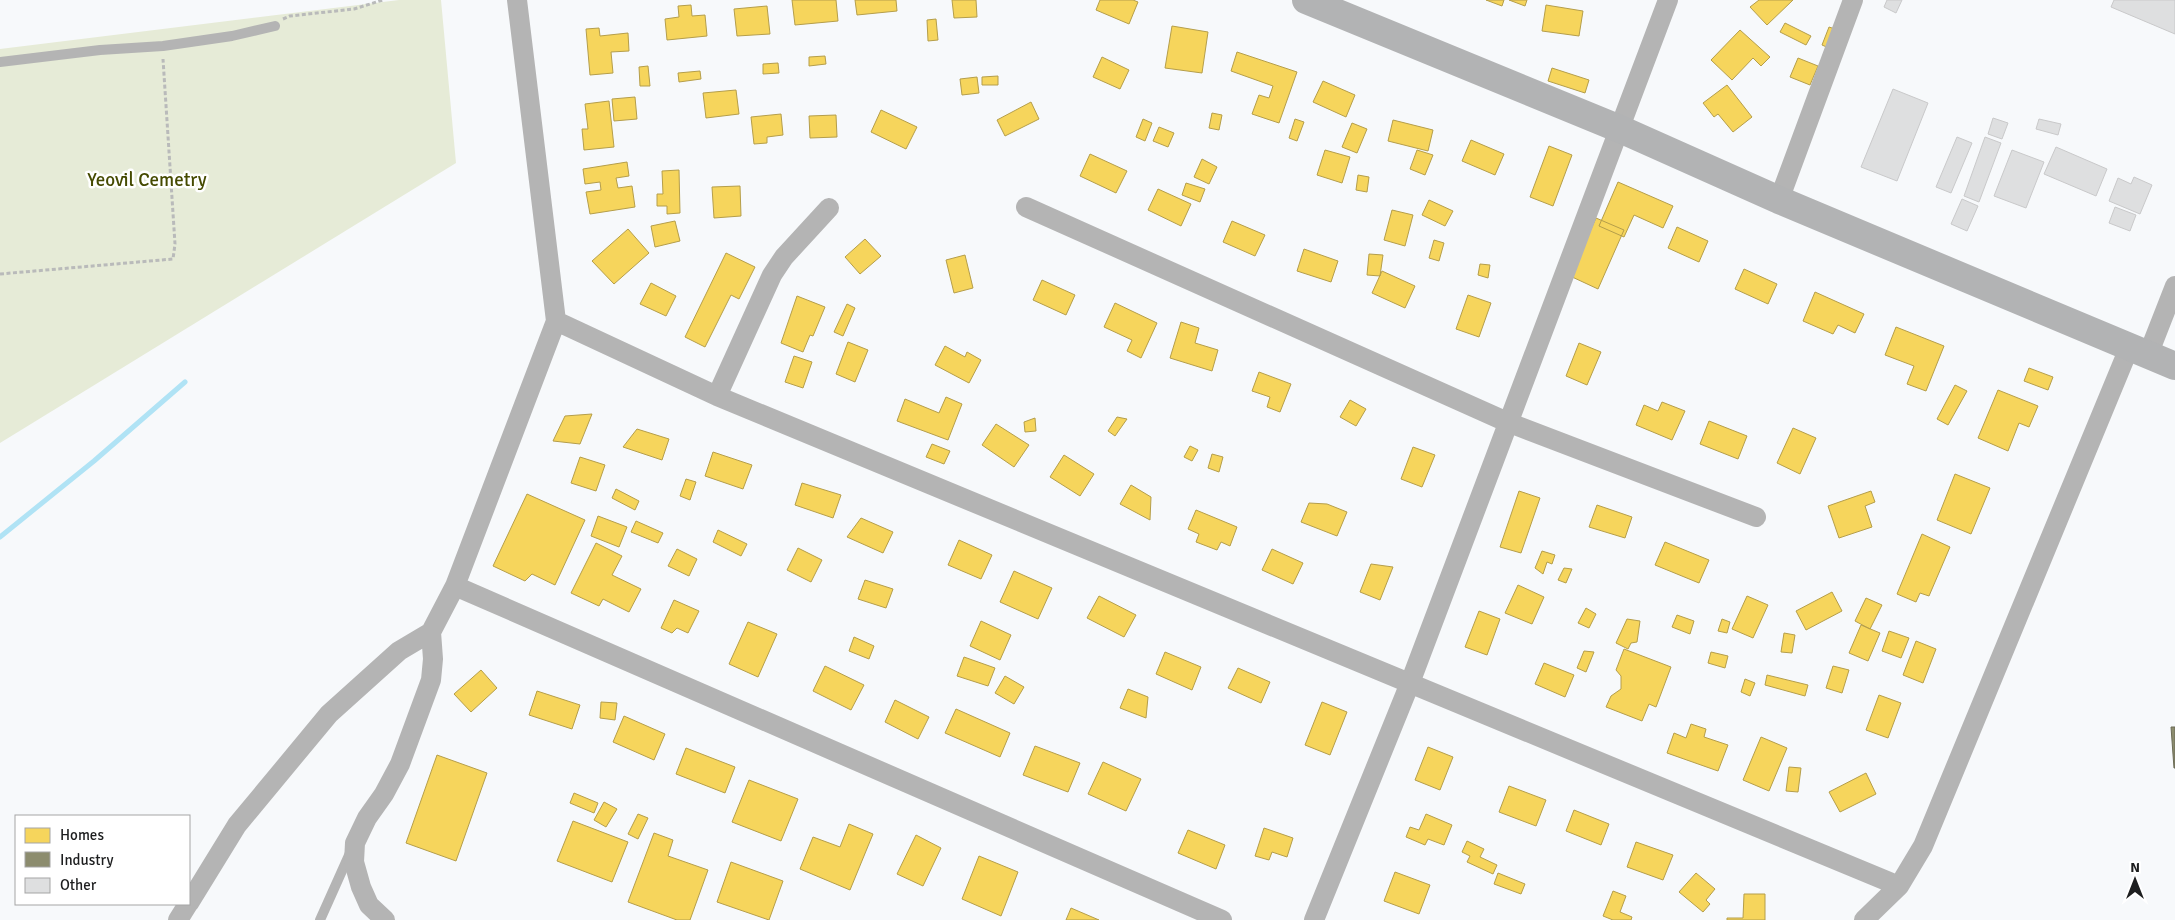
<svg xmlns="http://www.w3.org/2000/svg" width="2175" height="920" viewBox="0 0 2175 920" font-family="Signika,sans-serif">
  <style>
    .green { fill: #e6ebd7 }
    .homes { fill: #f6d55c; stroke: #b59e4a }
    .industry { fill: #8c8c6e; stroke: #6b6b56 }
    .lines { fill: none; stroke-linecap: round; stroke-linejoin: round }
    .stream { stroke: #b0e3f5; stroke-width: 5 }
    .building { fill: #dedfe0; stroke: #c9c9ca }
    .path { stroke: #b9baba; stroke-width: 3; stroke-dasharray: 4 2.5; stroke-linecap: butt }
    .lane { stroke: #b4b4b4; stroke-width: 10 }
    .street { stroke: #b4b4b4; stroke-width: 20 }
    .secondary { stroke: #b2b3b4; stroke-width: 28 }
    .labels { text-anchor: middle; stroke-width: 5; stroke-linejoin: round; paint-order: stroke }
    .park-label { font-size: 19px; fill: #454a01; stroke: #fff }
  </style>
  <rect width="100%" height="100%" fill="#f7f9fb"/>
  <path class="green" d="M399,0h42l15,163 -456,280v-394z"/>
  <path class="homes" d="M792,0h44l2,21 -43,4z
    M855,0h41l1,11 -40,4z
    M952,0h24l1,17 -23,1z
    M1100,0h33l5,2 -9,22 -33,-14z
    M1486,0h18l-2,6z
    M1509,0h18l-2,6z
    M1759,0h34l-26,25 -17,-18z
    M691,5l1,11 13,-1 2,21 -40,4 -2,-21 14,-2 -1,-11z
    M1546,5l37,6 -4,25 -37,-5z
    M767,6l3,28 -33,2 -3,-27z
    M936,19l2,21 -10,1 -1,-21z
    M1785,23l26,13 -5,9 -26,-13z
    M1172,26l36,6 -6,41 -37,-5z
    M1829,27l9,3 -7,19 -9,-4z
    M599,28l1,8 28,-3 1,18 -18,1 2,21 -23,2 -4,-46z
    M1740,30l30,27 -9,9 -8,-8 -21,22 -21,-20z
    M1237,52l60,20 -18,51 -27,-9 7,-19 10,3 4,-12 -42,-15z
    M825,56l1,8 -17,2v-9z
    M1102,57l27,13 -9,19 -27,-12z
    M1798,58l20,8 -8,19 -20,-8z
    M778,63l1,10 -16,1v-10z
    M648,66l2,20h-10l-1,-19z
    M1552,68l37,12 -4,13 -37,-12z
    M700,71l1,8 -22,3 -1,-9z
    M998,76v9h-16v-8z
    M977,77l2,16 -17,2 -2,-16z
    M1323,81l32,14 -9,22 -33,-15z
    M1727,85l25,32 -19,15 -15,-18 -4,3 -11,-14z
    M736,90l3,24 -33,4 -3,-25z
    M635,97l2,22 -23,2 -2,-22z
    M609,101l5,46 -30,3 -2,-21h6l-3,-25z
    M1031,102l8,17 -34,17 -8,-16z
    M881,110l36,17 -11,22 -35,-17z
    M1212,113l10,2 -3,15 -10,-2z
    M781,114l2,21 -16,2v6l-13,1 -3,-27z
    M836,115l1,22 -27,1 -1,-22z
    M1143,119l9,4 -7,18 -9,-4z
    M1295,119l9,3 -7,19 -8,-3z
    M1393,120l40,10 -5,21 -40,-10z
    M1352,123l15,6 -10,24 -15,-6z
    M1159,127l15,6 -6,14 -15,-6z
    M1471,140l33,14 -9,21 -33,-14z
    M1549,146l23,9 -19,51 -23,-9z
    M1325,150l25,7 -8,26 -25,-8z
    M1417,150l16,5 -8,20 -15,-6z
    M1090,154l37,17 -11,22 -36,-17z
    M1202,159l15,8 -8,17 -15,-7z
    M627,162l2,14 -13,2 2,10 14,-2 3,21 -45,7 -4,-22 15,-2 -1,-8 -15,2 -2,-15z
    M679,170l1,43 -13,1v-8h-10v-12h6l-1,-23z
    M1358,175l11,2 -2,15 -11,-2z
    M1618,182l55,24 -10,22 -29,-13 -10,22 -25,-11z
    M1186,183l19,6 -5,13 -18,-7z
    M740,186l1,30 -27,2 -2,-31z
    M1158,189l33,15 -10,22 -33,-16z
    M1429,200l24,11 -8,15 -23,-11z
    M1392,210l21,5 -8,31 -21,-6z
    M1596,218l28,12 -26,59 -28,-13z
    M675,221l5,20 -25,6 -4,-21z
    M1232,221l33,14 -10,21 -32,-14z
    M1677,227l31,14 -9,21 -31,-14z
    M628,229l21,24 -35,31 -22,-23z
    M865,239l16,17 -21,18 -15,-17z
    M1434,240l10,3 -5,18 -10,-3z
    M1304,249l34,12 -7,21 -34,-11z
    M726,253l29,14 -16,32 -8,-4 -26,52 -20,-10z
    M1369,254l14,1 -3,21 -13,-1z
    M965,255l8,33 -19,5 -8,-33z
    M1480,264l10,1 -2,13 -10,-3z
    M1744,269l33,15 -9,20 -33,-15z
    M1382,271l33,15 -10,22 -33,-15z
    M1042,280l33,15 -9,20 -33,-15z
    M651,283l25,13 -10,20 -26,-12z
    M1815,292l49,22 -9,19 -17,-8 -5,9 -30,-13z
    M1468,295l23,8 -12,34 -23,-8z
    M797,296l28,11 -12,29 -3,-1 -7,17 -22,-9z
    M1115,303l42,20 -16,35 -14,-7 5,-11 -28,-13z
    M847,304l8,4 -12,28 -9,-4z
    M1181,322l18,6 -4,15 23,7 -6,21 -42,-13z
    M1896,327l48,19 -18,45 -19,-7 7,-18 -29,-11z
    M848,342l20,8 -13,32 -19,-8z
    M1579,343l22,9 -14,33 -21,-9z
    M945,346l20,11 2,-5 14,8 -12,23 -34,-18z
    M794,356l18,6 -9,26 -18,-6z
    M2029,368l24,9 -5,13 -24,-9z
    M1259,372l32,12 -11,28 -13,-5 3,-10 -18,-6z
    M1955,385l12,6 -19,34 -11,-6z
    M1998,390l40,16 -9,21 -10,-4 -11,28 -30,-13z
    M946,397l16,7 -14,36 -51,-19 8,-22 34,14z
    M1350,400l16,9 -10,17 -16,-9z
    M1662,402l23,9 -13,29 -36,-15 8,-20 14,6z
    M592,414l-12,30 -27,-3 12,-25z
    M1117,417l10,2 -12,17 -7,-5z
    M1035,418l1,13 -11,1 -1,-10z
    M1709,421l38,15 -9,23 -38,-15z
    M996,424l33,21 -15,22 -32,-22z
    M1793,428l23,10 -16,36 -23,-11z
    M637,429l32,10 -7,21 -39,-13z
    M932,444l18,7 -6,13 -18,-7z
    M1190,446l8,4 -6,11 -8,-4z
    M1413,447l22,8 -13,32 -21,-8z
    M713,452l39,13 -9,24 -38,-13z
    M1212,454l11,3 -4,15 -11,-4z
    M1064,455l30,19 -14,22 -30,-19z
    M580,457l25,8 -9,26 -25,-8z
    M1955,474l35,14 -19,46 -34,-14z
    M686,479l10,3 -6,18 -10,-4z
    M802,483l39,12 -8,23 -38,-13z
    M1131,485l20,12 -1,23 -30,-16z
    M616,489l23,12 -4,9 -23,-12z
    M1519,491l21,7 -19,55 -21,-6z
    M1871,491l4,11 -10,4 7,21 -33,11 -11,-32z
    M527,494l58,26 -30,65 -23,-11 -7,7 -32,-15z
    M1309,503l18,1 20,8 -10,24 -36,-14z
    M1597,505l35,12 -7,21 -36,-11z
    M1196,510l41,17 -7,19 -9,-4 -4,8 -21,-8 3,-8 -11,-5z
    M598,516l29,11 -8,20 -28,-11z
    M861,518l32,14 -10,21 -36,-16z
    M636,521l27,12 -5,10 -27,-11z
    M718,530l29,14 -6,12 -28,-14z
    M1922,534l28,13 -21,49 -9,-3 -4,9 -19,-8z
    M959,540l33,15 -11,24 -33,-14z
    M1665,542l44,18 -10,23 -44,-18z
    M596,543l26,13 -10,19 29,14 -12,23 -26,-13 -4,7 -28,-13z
    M798,548l24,12 -11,22 -24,-12z
    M677,549l20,10 -8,17 -21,-10z
    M1272,549l31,14 -10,21 -31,-14z
    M1542,551l13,4 -3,9 -5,-2 -4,12 -8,-6z
    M1371,564l22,3 -13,33 -20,-8z
    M1564,568l8,1 -6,14 -8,-3z
    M1014,571l38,17 -14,31 -38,-17z
    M865,580l28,9 -7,19 -28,-9z
    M1518,585l26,12 -12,27 -27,-11z
    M1832,592l10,19 -36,19 -10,-19z
    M1099,596l37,19 -12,22 -37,-19z
    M1747,596l21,9 -15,33 -21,-9z
    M1866,598l16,7 -12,24 -15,-8z
    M674,600l25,11 -11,22 -11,-5 -5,5 -11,-5z
    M1586,608l10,6 -7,14 -11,-5z
    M1479,611l21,8 -13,36 -22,-8z
    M1677,615l17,6 -4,13 -18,-7z
    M1627,619l13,2 -3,21 -6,1 -3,6 -12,-6z
    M1722,619l8,3 -3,11 -9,-2z
    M981,621l30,14 -11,25 -30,-14z
    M748,622l29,12 -19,43 -29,-13z
    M1861,625l19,8 -12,28 -19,-8z
    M1889,631l20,7 -8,20 -19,-7z
    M1784,633l11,2 -3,18 -11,-1z
    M854,637l20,9 -5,13 -20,-8z
    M1916,641l20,8 -13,34 -20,-8z
    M1624,649l47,18 -15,40 -7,-3 -7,17 -36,-14 5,-11 10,-7v-13l-5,-6z
    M1584,651l10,1 -8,20 -9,-4z
    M1165,652l36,15 -9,23 -36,-16z
    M1711,652l17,4 -3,12 -17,-5z
    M964,657l31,11 -7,18 -31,-10z
    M1544,663l30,12 -9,22 -30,-13z
    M825,666l39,19 -13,25 -38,-19z
    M1833,666l16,4 -7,23 -16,-5z
    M1238,668l32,14 -9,21 -33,-15z
    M481,670l16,18 -26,24 -17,-18z
    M1767,675l41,10 -3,11 -40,-11z
    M1005,676l19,11 -10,17 -19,-11z
    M1745,679l10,4 -5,13 -9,-4z
    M1128,689l20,8 -2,21 -26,-10z
    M537,691l43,14 -8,24 -43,-14z
    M1879,695l22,8 -13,35 -22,-8z
    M895,700l34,17 -11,22 -33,-17z
    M601,702l16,1 -2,17 -15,-2z
    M1322,702l25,10 -17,43 -25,-10z
    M956,709l54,24 -10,24 -55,-24z
    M624,716l41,18 -11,26 -41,-18z
    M1691,724l15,5 -2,8 24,8 -10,26 -51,-18 7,-20 12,5z
    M1761,737l26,11 -18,43 -26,-11z
    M1035,746l45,17 -12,29 -45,-17z
    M1428,747l25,10 -13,33 -25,-10z
    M686,748l49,19 -10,26 -49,-19z
    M437,755l50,18 -31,88 -50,-18z
    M1103,762l38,17 -15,32 -38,-17z
    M1789,767l12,1 -3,24 -12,-1z
    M1866,773l10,21 -36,18 -11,-20z
    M749,780l49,19 -17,42 -49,-19z
    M1509,786l37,14 -10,26 -37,-14z
    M574,793l24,10 -4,10 -24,-10z
    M604,802l13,7 -11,18 -12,-7z
    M1574,810l35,14 -8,21 -35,-14z
    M638,814l10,4 -10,21 -10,-5z
    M1426,814l26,11 -8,20 -16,-6 -3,6 -19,-8 4,-10 9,3z
    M573,821l55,21 -16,40 -55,-21z
    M849,824l24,10 -23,56 -50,-21 13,-32 27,10z
    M1264,828l29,10 -6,19 -15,-5 -3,8 -14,-4z
    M1188,830l37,15 -9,24 -38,-16z
    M654,833l19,7 -5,16 40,14 -18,50h-13l-49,-18z
    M916,835l25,13 -18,38 -26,-12z
    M1467,841l17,8 -4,8 17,8 -4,9 -26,-12 3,-6 -8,-4z
    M1636,842l37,13 -10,25 -36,-13z
    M979,856l39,16 -17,44 -39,-17z
    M731,862l52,19 -14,39 -52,-18z
    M1395,872l35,13 -11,29 -35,-13z
    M1498,873l27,11 -4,10 -27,-10z
    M1696,873l19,16 -9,11 4,4 -7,8 -24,-20z
    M1613,891l13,5 -6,16 12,5 -1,3h-18l-10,-4z
    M1744,894h21v26h-38v-2h16z
    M1071,908l28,12h-33z"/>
  <path class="industry" d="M2171,727h4v41h-1z"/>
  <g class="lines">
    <path class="stream" d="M0,537l94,-76 91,-79"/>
  </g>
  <path class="building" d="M1887,0h15l-6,13 -12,-6z
    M2114,0h61v34l-64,-27z
    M1893,89l35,14 -31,78 -36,-14z
    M1993,118l15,5 -6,16 -14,-5z
    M2039,119l22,5 -3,11 -22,-6z
    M1957,137l15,6 -21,50 -15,-6z
    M1985,137l16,6 -22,59 -15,-6z
    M2056,147l51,22 -11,27 -52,-22z
    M2012,150l32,12 -18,46 -32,-12z
    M2134,177l18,8 -12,29 -31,-13 9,-23 13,6z
    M1962,199l16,7 -11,25 -16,-7z
    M2115,207l21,8 -6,16 -21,-8z"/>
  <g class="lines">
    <path class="path" d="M283,19l7,-3 64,-7 29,-9
      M0,274l173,-15 2,-15 -12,-185"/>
    <path class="lane" d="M0,62l100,-12 63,-4 69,-10 43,-10
      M320,920l30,-67"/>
    <path class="street" d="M517,0l39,321 161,75 1182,490
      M1779,200l74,-200
      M1026,207l481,215 249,95
      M2148,355l27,-69
      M717,396l55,-121 12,-18 45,-49
      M455,586l767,334
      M189,903l48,-78 92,-111 70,-63 32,-19
      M178,920l10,-16
      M385,920l-16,-15 -8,-18 -7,-25 1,-19 12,-25 17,-24 16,-30 31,-84 2,-21 -2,-27 24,-46 101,-265
      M1314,920l96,-237 258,-683
      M1864,920l35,-34 24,-40 206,-498"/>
    <path class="secondary" d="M1306,0l314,129 159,71 396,166"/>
  </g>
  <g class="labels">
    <g class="park-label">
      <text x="147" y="186">Yeovil Cemetry</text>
    </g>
  </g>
  <rect x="15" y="815" width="175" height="90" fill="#ffffff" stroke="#a5a5a5"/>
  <rect x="25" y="828" width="25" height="15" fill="#f6d55c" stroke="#a5a5a5"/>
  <text x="60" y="840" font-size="15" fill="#1d1e1f">Homes</text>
  <rect x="25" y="852" width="25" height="15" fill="#8c8c6e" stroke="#a5a5a5"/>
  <text x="60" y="865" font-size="15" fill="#1d1e1f">Industry</text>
  <rect x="25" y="878" width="25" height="15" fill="#dedfe0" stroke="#a5a5a5"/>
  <text x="60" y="890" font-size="15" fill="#1d1e1f">Other</text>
  <g transform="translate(2135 880)" stroke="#ffffff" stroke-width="4" paint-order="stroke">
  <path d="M0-4L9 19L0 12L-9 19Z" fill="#1d1e1f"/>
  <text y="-8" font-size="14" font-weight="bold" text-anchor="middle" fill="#1d1e1f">N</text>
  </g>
</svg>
